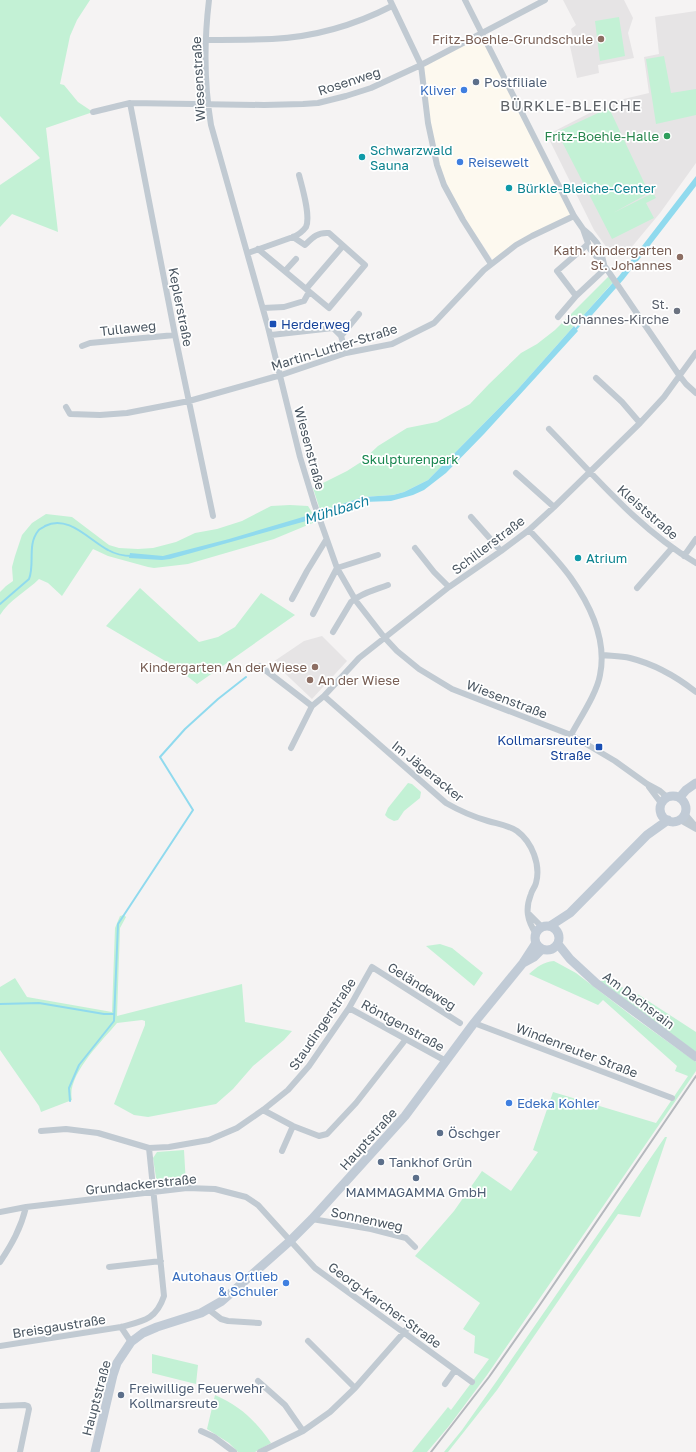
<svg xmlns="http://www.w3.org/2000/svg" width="696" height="1452" viewBox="0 0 696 1452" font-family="'Golos Text',sans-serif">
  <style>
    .commercial { fill: #fdf9ef }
    .education { fill: #e6e4e5 }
    .green { fill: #c3f1d5 }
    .water { fill: #90daee }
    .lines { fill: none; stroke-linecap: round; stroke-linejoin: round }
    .stream { stroke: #90daee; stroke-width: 2 }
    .street { stroke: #c1cad2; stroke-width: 6 }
    .secondary { stroke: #c1cbd6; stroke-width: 9 }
    .rail { stroke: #b5b8bd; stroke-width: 2 }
    .education-dot { fill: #8d6e63; stroke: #fff; stroke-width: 1.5 }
    .service-dot { fill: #5c6f8a; stroke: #fff; stroke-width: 1.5 }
    .shop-dot { fill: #3f7fe0; stroke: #fff; stroke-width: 1.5 }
    .leisure-dot { fill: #2e9e5b; stroke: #fff; stroke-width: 1.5 }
    .culture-dot { fill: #0f9aa8; stroke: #fff; stroke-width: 1.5 }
    .worship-dot { fill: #6b7280; stroke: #fff; stroke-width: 1.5 }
    .transit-dot { fill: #1a4fb4; stroke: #fff; stroke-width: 1.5 }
    .labels { text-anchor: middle; stroke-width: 3.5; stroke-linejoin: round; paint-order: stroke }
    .education-label { font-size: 13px; fill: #785e54; stroke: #fff; text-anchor: end }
    .street-label { font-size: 13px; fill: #4a5661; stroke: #fff }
    .service-label { font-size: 13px; fill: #4e5e75; stroke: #fff; text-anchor: start }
    .shop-label { font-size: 13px; fill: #366cbe; stroke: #fff; text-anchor: end }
    .leisure-label { font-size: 13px; fill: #27864d; stroke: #fff; text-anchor: end }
    .culture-label { font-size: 13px; fill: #0d838f; stroke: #fff; text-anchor: start }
    .worship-label { font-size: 13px; fill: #5b616d; stroke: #fff; text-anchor: end }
    .transit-label { font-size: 13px; fill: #164399; stroke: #fff; text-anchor: start }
    .park-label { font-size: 13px; fill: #17864f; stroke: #fff }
    .water-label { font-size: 14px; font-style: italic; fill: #0c7c9b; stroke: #fff }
    .quarter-label { font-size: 15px; letter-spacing: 1px; fill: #5f6368; stroke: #fff }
  </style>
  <rect width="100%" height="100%" fill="#f5f3f3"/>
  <path class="commercial" d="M481,33l93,183 -81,44 -28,-41 -28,-54 -16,-100z"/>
  <path class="education" d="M563,0h61l9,18 -5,15 6,25 -36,7 1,8 -22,5 -7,-32 5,-1 -4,-16 5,-4z
    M696,11v152l-36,50 -35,42 -5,2 -8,-2 -18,-25 -47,-95 64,-33 38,-9 -5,-36 15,-3 -4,-37z
    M322,636l25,25 -35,38 -39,-37 31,-21z"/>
  <path class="green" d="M0,0h90l-13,20 -7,16 -10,48 4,1 14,17 15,10 -47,16 12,104 -46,-18 -12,13v-42l40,-27 -40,-42z
    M619,17l6,39 -25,5 -5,-40z
    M664,56l7,37 25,-4v26l-40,9 -10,-65z
    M609,108l40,85 -36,20 40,-20 3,5 -10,5 8,15 -42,21 -55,-107z
    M609,276l5,5 -96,108 -90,91 -24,12 -11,3 -30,2 -42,15 -1,-2 -7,-22 34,-17 14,-9 17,-16 29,-18 30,-6 33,-18 19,-20 32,-31 16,-9 18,-14z
    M290,505l18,1 5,8 2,8 -41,17 -86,25 -34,4 -6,-1 -40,-11 -15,-7 -31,47 -14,-13 -9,-4c-12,12 -30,21 -39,36v-23l6,-6 7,-5 -1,-14 3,-11 7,-21 10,-12 14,-9 26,3 37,28 10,3 19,1 15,-1 23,-6 19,-9 22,-4 25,-8 29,-15z
    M140,588l59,54 19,-5 17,-10 26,-34 34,22 -98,69 -20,-16 -71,-42z
    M408,783l4,1 9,8 -1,6 -16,13 -6,9 -4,1 -6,-3 -3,-3 3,-7z
    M124,915l2,2 -6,11 -3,88 125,-32 3,38 47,9 -8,9 -31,26 -20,23 -17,15 -68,13 -14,-2 -20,-11 31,-79v-4l-3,-1 -25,3c-15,18 -51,53 -45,77l-31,12 -2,-6 -39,-56v-63l15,-9 12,19 85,15 3,-84 5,-12z
    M440,944l12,4 31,25 -9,13 -48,-40z
    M554,961l22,12 56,43 64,46v9l-209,304 -38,51 -22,26h-15l36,-45 3,3 38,-51 -15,-6 1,-17 -12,-7 17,-26 -65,-47 39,-45 28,-40 29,20 27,-39 -5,-2 20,-58 103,31 32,-47 -13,-5 2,-5 -74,-66 -5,5 -69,-31c8,-7 14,-12 25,-13z
    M604,979l35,16 57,37v20l-96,-70z
    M665,1137h2l-27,80 -22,-3 -121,176 -49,62h-4l18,-22 34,-48z
    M184,1150l2,35 -25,2 -4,-3 -4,-26 4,-6z
    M152,1354l46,11 -2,19 -44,-11z
    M215,1395c25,11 40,25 56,48l-16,9h-17l-9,-9 -22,-14z"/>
  <path class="water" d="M696,176v10l-72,93 -39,44 -4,-5 38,-42z
    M574,326l4,5 -94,103 -38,39 -22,17 -11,5 -22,6 -27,1 -47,16 -147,41 -8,1 -33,-2 1,-5 33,3 66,-17 84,-25 50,-17 30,-2 11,-3 24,-12 90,-91z"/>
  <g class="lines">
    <path class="stream" d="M575,330l10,-11
      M0,604l29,-25c6,-15 -2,-34 9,-48 1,-2 5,-3 7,-5 23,-12 44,14 63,24 7,4 15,6 24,6
      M0,1004l39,-1 65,11h10
      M70,1101l-1,-13 10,-23 35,-44 4,-97 75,-114 -33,-53 25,-28 33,-30 28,-22"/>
    <path class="street" d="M209,0c-5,42 -5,83 2,125l57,202 32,130 14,46 23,65 19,33 28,36 13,14 22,18 33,20 119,46 44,26 32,23 13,7 7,6
      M390,0l31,65 7,58 9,42 7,20 19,35 28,44
      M465,0l109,216 9,13 7,6 7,8 3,5 4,16
      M205,40c23,0 45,0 67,-1 42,-2 83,-14 120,-33
      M130,103l45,232 38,181
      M93,112l37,-9 134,2 39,-1 15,-1 28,-7 25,-8 50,-23 124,-65
      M583,229l7,20 16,19 73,107 7,9 10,9
      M588,244l-31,27 19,25 30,-28
      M258,249l71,59 36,-43 -36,-32c-12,-1 -17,5 -24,12l-12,-8
      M248,253l45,-16c5,-2 10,-6 13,-10 5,-11 -4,-40 -7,-52
      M285,271l11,-12
      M306,289l36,-42
      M263,308l21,-1 20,-6 5,-9
      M558,317l18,-21
      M271,335l62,-7 8,8 5,17
      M341,336l18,-22
      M82,346l8,-3 85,-8
      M596,378l26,24 18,21
      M66,407l4,7 30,1 27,-2 62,-12 92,-26 65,-22 46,-9 42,-21 50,-53 32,-25 16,-9 42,-20
      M549,429c47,48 88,99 147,134
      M516,473l38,34
      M471,517l30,34
      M529,530c14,15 30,31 42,48 19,27 36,63 29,97 -3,18 -20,43 -29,60
      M415,548l19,24 15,15
      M684,556l12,-17
      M637,588l35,-40
      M292,599l15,-28 19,-31
      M313,614l24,-46 41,-13
      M333,632l18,-30c10,-9 24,-12 37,-17
      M602,655c9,1 19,1 28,3 24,6 47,19 66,34
      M260,666l52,40
      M324,696l122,107c14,8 28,14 42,18 10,3 20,4 29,10 15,11 24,34 19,52 -1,4 -4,7 -5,11 -6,15 -4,26 5,40
      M291,748l21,-42 12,-10 35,-38 90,-71 52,-36 28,-21 25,-23 86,-84 24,-26 32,-44
      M649,787l12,16
      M685,814l11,13
      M680,820l16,9
      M528,913l14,14
      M349,1008l97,53
      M474,1023l198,75
      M263,1110l30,16 26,10 8,-2 29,-31 50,-64
      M41,1131l25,-2 32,4 51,15 20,-1 40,-7 28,-12 26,-18 25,-20 21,-24 40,-58 23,-41 88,56
      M282,1151l11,-25
      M0,1212l26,-5 161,-19 28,1 31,8 12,8 57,63 157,114
      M312,1219l59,10 35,9 9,9
      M0,1262c12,-18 21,-34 26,-55
      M109,1267l52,-6
      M208,1309l13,10 7,2 31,2
      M121,1327l10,15
      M308,1341l47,47
      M0,1346l121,-19c22,-6 35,-7 43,-31l-15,-148
      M258,1381l27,24 18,26
      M445,1384l10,-14
      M0,1406l25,-1 3,1 1,3 -9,43
      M201,1431l13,6 20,15
      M260,1452l43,-21 27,-19 25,-24 58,-66"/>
    <path class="secondary" d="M660 809a13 13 0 1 1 26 0a13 13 0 1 1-26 0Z
      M680,797l6,-7 10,-7
      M535 938a12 12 0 1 1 24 0a12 12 0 1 1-24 0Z
      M550,926l20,-13 77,-78 21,-15
      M558,944l12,15 26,24 100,74
      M523,963l11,-6 8,-8
      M95,1452l18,-77 4,-12 14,-21 12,-9 14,-6 44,-14 21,-12 68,-60 22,-22 93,-103 69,-93 49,-60 13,-20"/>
    <path class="rail" d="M431,1452l58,-75 50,-71 157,-230"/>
  </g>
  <g class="education-dot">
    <circle cx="601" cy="39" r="4"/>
    <circle cx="680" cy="257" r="4"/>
    <circle cx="315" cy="667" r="4"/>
    <circle cx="310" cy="680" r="4"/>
  </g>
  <g class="service-dot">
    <circle cx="476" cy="82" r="4"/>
    <circle cx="440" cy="1133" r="4"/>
    <circle cx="381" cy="1162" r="4"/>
    <circle cx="416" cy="1178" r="4"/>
    <circle cx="121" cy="1395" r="4"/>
  </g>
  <g class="shop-dot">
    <circle cx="464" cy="90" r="4"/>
    <circle cx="460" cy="162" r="4"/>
    <circle cx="509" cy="1103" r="4"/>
    <circle cx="286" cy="1283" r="4"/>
  </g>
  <circle class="leisure-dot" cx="667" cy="136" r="4"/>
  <g class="culture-dot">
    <circle cx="362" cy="157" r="4"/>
    <circle cx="509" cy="188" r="4"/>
    <circle cx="578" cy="558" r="4"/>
  </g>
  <circle class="worship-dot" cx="677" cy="311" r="4"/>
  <g class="transit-dot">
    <rect x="269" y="320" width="8" height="8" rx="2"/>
    <rect x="595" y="743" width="8" height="8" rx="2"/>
  </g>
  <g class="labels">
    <g class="education-label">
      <text x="593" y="44">Fritz-Boehle-Grundschule</text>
      <text x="672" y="255">Kath. Kindergarten<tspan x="672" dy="15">St. Johannes</tspan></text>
      <text x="307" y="672">Kindergarten An der Wiese</text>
      <text x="318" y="685" text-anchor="start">An der Wiese</text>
    </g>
    <g class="street-label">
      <text transform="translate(198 79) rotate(-93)" y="5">Wiesenstraße</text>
      <text transform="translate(349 81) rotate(-18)" y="5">Rosenweg</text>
      <text transform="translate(181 307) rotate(79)" y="5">Keplerstraße</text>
      <text transform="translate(128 328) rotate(-6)" y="5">Tullaweg</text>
      <text transform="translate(334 347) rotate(-17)" y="5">Martin-Luther-Straße</text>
      <text transform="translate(310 448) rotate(75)" y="5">Wiesenstraße</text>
      <text transform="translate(648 512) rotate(41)" y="5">Kleiststraße</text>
      <text transform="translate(488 545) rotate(-37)" y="5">Schillerstraße</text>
      <text transform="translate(507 699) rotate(21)" y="5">Wiesenstraße</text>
      <text transform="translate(428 771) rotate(39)" y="5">Im Jägeracker</text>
      <text transform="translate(422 986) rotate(32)" y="5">Geländeweg</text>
      <text transform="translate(639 1000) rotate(37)" y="5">Am Dachsrain</text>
      <text transform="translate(322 1024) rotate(-56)" y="5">Staudingerstraße</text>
      <text transform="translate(403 1025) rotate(29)" y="5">Röntgenstraße</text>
      <text transform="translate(577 1050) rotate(21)" y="5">Windenreuter Straße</text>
      <text transform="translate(368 1139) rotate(-48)" y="5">Hauptstraße</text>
      <text transform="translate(141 1184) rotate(-6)" y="5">Grundackerstraße</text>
      <text transform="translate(367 1219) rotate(12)" y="5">Sonnenweg</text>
      <text transform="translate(385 1305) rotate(36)" y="5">Georg-Karcher-Straße</text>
      <text transform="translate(59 1326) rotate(-9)" y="5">Breisgaustraße</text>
      <text transform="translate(96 1398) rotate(-75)" y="5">Hauptstraße</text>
    </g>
    <g class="service-label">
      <text x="484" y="87">Postfiliale</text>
      <text x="448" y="1138">Öschger</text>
      <text x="389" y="1167">Tankhof Grün</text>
      <text x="416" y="1197" text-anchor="middle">MAMMAGAMMA GmbH</text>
      <text x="129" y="1393">Freiwillige Feuerwehr<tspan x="129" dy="15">Kollmarsreute</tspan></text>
    </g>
    <g class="shop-label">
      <text x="456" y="95">Kliver</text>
      <text x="468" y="167" text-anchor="start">Reisewelt</text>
      <text x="517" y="1108" text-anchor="start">Edeka Kohler</text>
      <text x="278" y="1281">Autohaus Ortlieb<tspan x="278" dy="15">&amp; Schuler</tspan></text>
    </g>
    <g class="leisure-label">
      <text x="659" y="141">Fritz-Boehle-Halle</text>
    </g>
    <g class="culture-label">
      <text x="370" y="155">Schwarzwald<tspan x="370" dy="15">Sauna</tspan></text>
      <text x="517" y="193">Bürkle-Bleiche-Center</text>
      <text x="586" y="563">Atrium</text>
    </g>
    <g class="worship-label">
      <text x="669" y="309">St.<tspan x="669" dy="15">Johannes-Kirche</tspan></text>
    </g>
    <g class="transit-label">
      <text x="281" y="329">Herderweg</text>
      <text x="591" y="745" text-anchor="end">Kollmarsreuter<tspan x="591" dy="15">Straße</tspan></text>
    </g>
    <g class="park-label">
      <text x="410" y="464">Skulpturenpark</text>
    </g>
    <g class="water-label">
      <text transform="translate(336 510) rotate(-17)" y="5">Mühlbach</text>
    </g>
    <g class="quarter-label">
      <text x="571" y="111">BÜRKLE-BLEICHE</text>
    </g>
  </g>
</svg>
